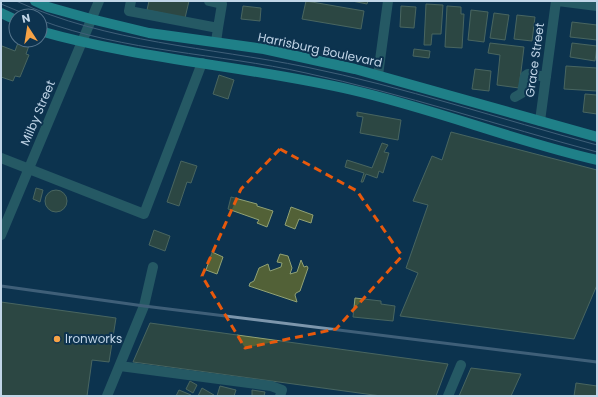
<svg xmlns="http://www.w3.org/2000/svg" width="598" height="397" viewBox="0 0 598 397" font-family="Poppins,sans-serif">
  <style>
    .building { fill: #526137; stroke: #91a275 }
    .lines { fill: none; stroke-linecap: round; stroke-linejoin: round }
    .minor { stroke: #43877f; stroke-width: 10 }
    .major { stroke: #35dece; stroke-width: 10 }
    .tram { stroke: #7c96ac; stroke-width: 1 }
    .rail { stroke: #7c96ac; stroke-width: 3 }
    .marked { fill: none; stroke: #e8590c; stroke-width: 3; stroke-dasharray: 8 5; stroke-linejoin: round }
    .poi-dot { fill: #f6a246; stroke: #0d334f; stroke-width: 1.5 }
    .labels { text-anchor: middle; stroke-width: 4; stroke-linejoin: round; paint-order: stroke }
    .street-label { font-size: 12px; fill: #c1d5e7; stroke: #0d334f }
    .poi-label { font-size: 12px; fill: #c1d5e7; stroke: #0d334f; text-anchor: start }
  </style>
  <rect width="100%" height="100%" fill="#0d334f"/>
  <path class="building" d="M149,1h40l-4,17 -38,-8z
    M306,1l58,10 -3,18 -59,-10z
    M352,1h16l-1,3z
    M426,4l17,1 -2,29h-9l-1,11h-7z
    M243,6l18,2 -1,13 -19,-2z
    M401,6l15,1 -2,21 -14,-1z
    M447,6l14,1v7h3l-2,34 -17,-1z
    M471,10l17,2 -4,30 -16,-2z
    M494,13l15,2 -4,25 -15,-2z
    M517,15l18,2 -3,24 -18,-2z
    M572,22l25,3v15l-27,-3z
    M19,40h12l-5,14 3,1 -9,22 -5,-1 -2,5 -12,-4v-29l1,-2 13,5z
    M490,43l34,4 -5,41 -22,-3 3,-30 -12,-2z
    M572,43l25,3 -2,15 -25,-4z
    M414,49l16,2 -1,7 -16,-2z
    M566,66l31,2v23l-33,-2z
    M475,69l16,2 -2,20 -17,-2z
    M219,75l15,5 -6,19 -15,-5z
    M585,94l12,1v19l-14,-2z
    M357,112l44,8 -3,20 -38,-7 3,-16 -6,-1z
    M451,132l146,38v115l-23,54 -174,-23 18,-43 -12,-5 22,-63 -15,-4 19,-45 10,4z
    M382,143l6,2 -4,7 5,1 -6,20 -4,-2 -2,7 -11,-4 -3,8h-2l3,-9 -19,-6 2,-7 25,8z
    M181,161l16,5 -6,17 -4,-1 -8,24 -12,-4z
    M36,188l7,2 -3,12 -7,-3z
    M45 201a11 11 0 1 1 22 0a11 11 0 1 1-22 0Z
    M231,197l26,7v2l16,5 -6,16 -10,-4 2,-3 -31,-11z
    M291,207l22,8 -2,8 -12,-4 -4,10 -10,-4z
    M154,230l16,6 -5,15 -16,-6z
    M212,252l11,5 -6,17 -11,-4z
    M280,254l8,2 4,12 -2,6 7,-2 4,-12 3,7 3,-1 1,2 -8,23 -4,2 -1,2 2,7 -48,-16 1,-3 4,-2 5,-13 9,-4 2,7 11,-4 1,-4 -5,-1z
    M355,298l26,3v3l14,2 -2,15 -40,-4z
    M1,302l115,16 -7,44 -17,-2 -5,36h-86z
    M150,323l298,41 -12,32h-55l-248,-34z
    M471,368l50,6 -10,22h-52z
    M190,381l7,4 -4,8 -7,-4z
    M576,383l21,3v10h-23z
    M220,386l16,4 -2,6h-17z
    M202,388l12,7 -1,1h-15z
    M179,390l12,5v1h-15z
    M252,390l13,2 -1,4h-12z"/>
  <g class="lines">
    <path class="minor" d="M131,1l-2,10 89,17 -2,14
      M209,1l13,3 -4,24
      M558,1l39,5
      M378,75l10,-74
      M515,97l7,-4 3,-17 3,-2 18,3
      M540,121l16,-120
      M1,158l143,56 58,-151
      M1,235l98,-234
      M120,366l151,20 11,4 -2,6
      M107,396l37,-90 9,-39
      M448,396l13,-31"/>
    <path class="major" d="M35,1l13,6 43,12 58,14 115,16 91,20 242,68
      M1,13l15,7
      M40,31c102,29 209,35 312,59 83,19 162,51 245,70"/>
    <path class="tram" d="M16,1c92,42 192,46 290,66 98,20 194,52 291,78
      M1,4l29,12
      M40,20c86,32 177,33 266,53 98,21 194,53 291,79"/>
    <path class="rail" d="M1,286l143,20 453,56"/>
  </g>
  <path d="M0 0H598V397H0ZM280,149l77,42 45,65 -66,73 -91,19 -43,-72 39,-87z" fill="#0d334f" fill-opacity=".55" fill-rule="evenodd"/>
  <path class="marked" d="M280,149l77,42 45,65 -66,73 -91,19 -43,-72 39,-87z"/>
  <circle class="poi-dot" cx="57" cy="339" r="4"/>
  <g class="labels">
    <g class="street-label">
      <text transform="translate(320 50) rotate(12)" y="4">Harrisburg Boulevard</text>
      <text transform="translate(535 60) rotate(-82)" y="4">Grace Street</text>
      <text transform="translate(38 113) rotate(-67)" y="4">Milby Street</text>
    </g>
    <g class="poi-label">
      <text x="65" y="343">Ironworks</text>
    </g>
  </g>
  <rect width="598" height="397" fill="none" stroke="#c1d5e7" stroke-width="4"/>
  <g transform="translate(28 28) rotate(348)"><circle r="19" fill="#0d334f" stroke="#55748c"/>
  <path d="M0-3L7 15L0 10L-7 15Z" fill="#f6a246"/>
  <text y="-6" font-size="11" font-weight="bold" text-anchor="middle" fill="#c1d5e7">N</text>
  </g>
</svg>
